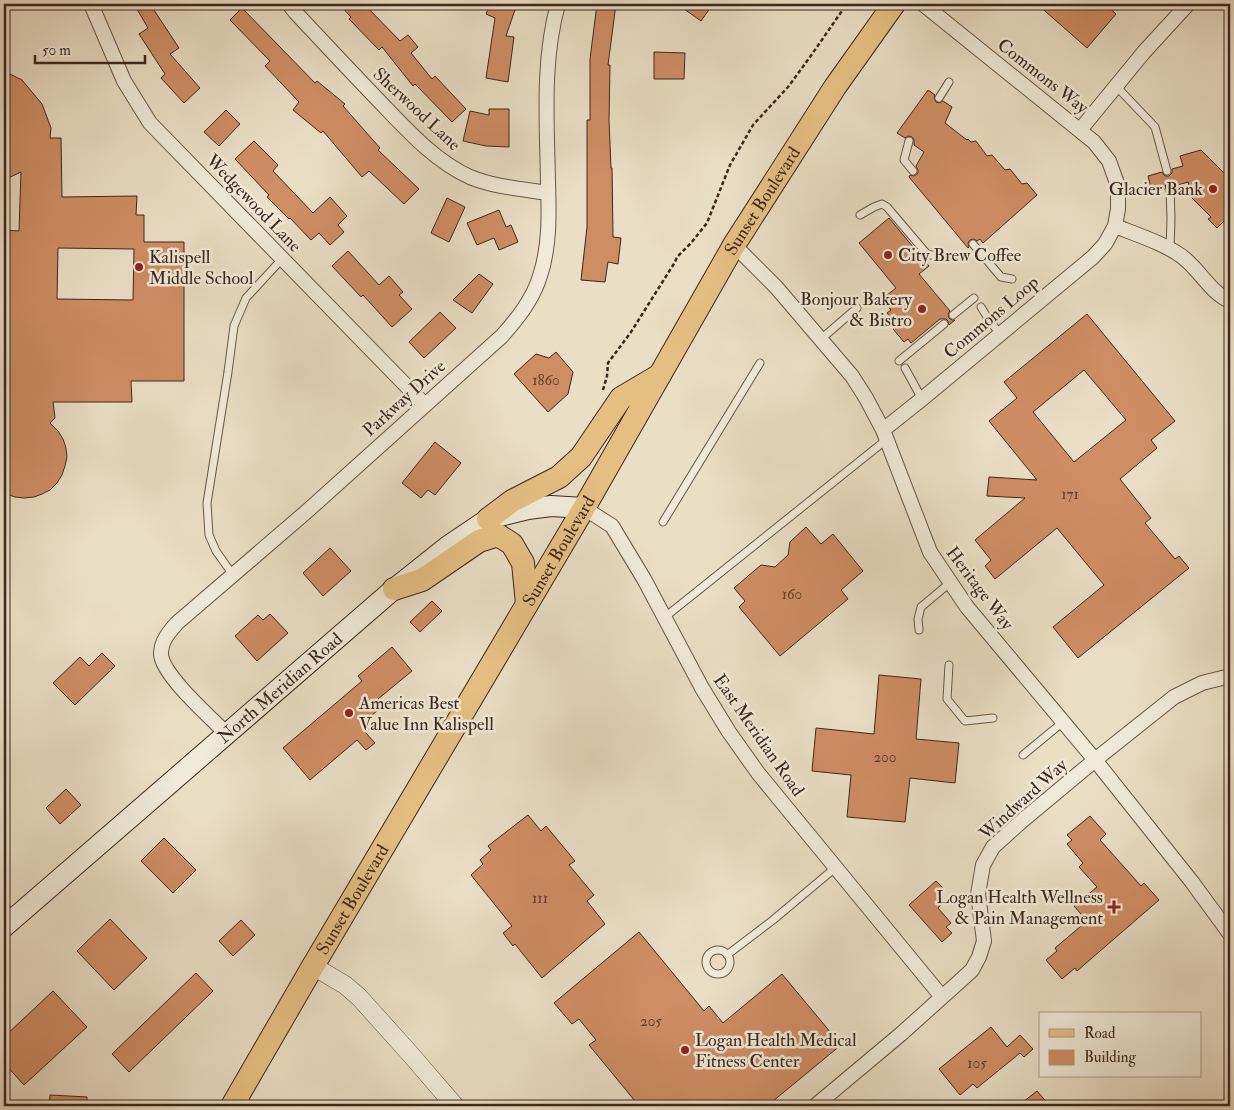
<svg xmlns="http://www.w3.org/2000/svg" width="1234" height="1110" viewBox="0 0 1234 1110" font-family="'IM FELL Double Pica',serif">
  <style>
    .building { fill: #cf8d64; stroke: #3c271e; fill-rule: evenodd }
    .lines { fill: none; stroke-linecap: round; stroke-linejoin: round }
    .service-casing { stroke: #685548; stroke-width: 9 }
    .minor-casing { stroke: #685548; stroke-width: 16 }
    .tertiary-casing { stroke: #685548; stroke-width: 19 }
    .secondary-casing { stroke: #3c271e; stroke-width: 22 }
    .primary-casing { stroke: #3c271e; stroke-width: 24 }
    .path { stroke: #3c271e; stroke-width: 2.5; stroke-dasharray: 4 2.5; stroke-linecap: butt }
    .service { stroke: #f1ead9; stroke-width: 7 }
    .minor { stroke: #f1ead9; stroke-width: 14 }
    .tertiary { stroke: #f1ead9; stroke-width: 18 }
    .secondary { stroke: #f1ead9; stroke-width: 20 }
    .primary { stroke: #e5bf82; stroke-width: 22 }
    .poi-dot { fill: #8f2418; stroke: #f1ead9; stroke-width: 2 }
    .labels { text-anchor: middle; stroke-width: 5; stroke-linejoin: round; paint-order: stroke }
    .number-label { font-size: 15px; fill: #614030 }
    .street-label { font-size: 18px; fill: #3c271e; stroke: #f1ead9 }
    .poi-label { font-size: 18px; fill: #3c271e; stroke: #f1ead9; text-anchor: start }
  </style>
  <rect width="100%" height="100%" fill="#eadec5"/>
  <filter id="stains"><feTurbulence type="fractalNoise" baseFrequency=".004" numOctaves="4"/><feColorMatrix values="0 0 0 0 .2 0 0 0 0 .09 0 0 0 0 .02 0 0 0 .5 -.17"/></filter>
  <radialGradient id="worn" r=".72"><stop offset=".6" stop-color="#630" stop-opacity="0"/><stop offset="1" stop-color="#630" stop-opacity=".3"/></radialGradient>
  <path class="building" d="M134,4h16l29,44 -9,6 30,34 -16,15 -23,-25 4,-4 -26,-40 9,-6z
    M339,4h25l36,37 8,-6 10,12 -7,6 21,26 3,-3 31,33 -14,13 -37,-38 -2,2 -31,-39 -3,3 -30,-31 2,-2z
    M490,4h27l-11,32 8,1 -6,45 -22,-4 9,-60 -9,-4z
    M597,4h19l-8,61h2l-1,55 2,48h1l1,69 8,1 -3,26 -10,-2 -3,20 -24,-2 6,-53v-107h3v-61z
    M677,4h36l-12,17z
    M1037,4h68l11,10 -29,34z
    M242,8l73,75 2,-2 28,23 -2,2 37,42 -2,2 41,39 -15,15 -35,-33 -7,6 -39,-46 -2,2 -28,-23 6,-8 -34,-36 5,-5 -40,-41z
    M654,52l31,1 -1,26h-30z
    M4,71l18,9 20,24 9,24 -1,10h11l1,59 75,-1 -1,19h8v27h40v139h-53l1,21h-79l2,16 -5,5 8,8 5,8 3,9 1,9 -2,9 -3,9 -5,8 -7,7 -8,4 -8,3 -10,1 -9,-1 -11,-4v-263l15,1 2,-59 -17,8zM58,248l76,1 -1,51 -76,-1z
    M928,90l7,5 -1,3 2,4 3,1 4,-2 9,6 -7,16 22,17 1,-1 3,3 5,-1 11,15 5,-1 13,15 5,-1 12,15 5,-1 10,12 -54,48 -3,-4 -3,2 -3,-2 -4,1 -2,3 1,4 -1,1 -59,-71 1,-2 4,1 4,-3v-3l-2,-4 8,-14 -10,-7v-5l-2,-3 -4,-1 -3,2 -8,-5z
    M489,109h20v38l-23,-1 -23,-5 7,-30 19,4z
    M226,110l14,14 -21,22 -15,-14z
    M254,141l24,24 -5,6 40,42 17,-16 17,19 -9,9 6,7 -14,13 -11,-12 -8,7 -21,-22 -1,1 -22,-22 2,-2 -34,-36z
    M1201,150l29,29v36l-13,13 -9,-9 3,-2 -19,-19 -4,-16 -13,4 -2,-3 -4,-1 -3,2 -1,5 -13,3 -4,-16 14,-4 3,4h4l3,-3v-4l11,-3 -3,-10z
    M447,198l18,9 -16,35 -18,-9z
    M499,210l7,17 5,-2 7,17 -19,8 -5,-12 -17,7 -10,-22z
    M889,218l40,48 -10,8 31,37 -2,3 1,4 3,2h3l-6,5 -1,-4 -2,-2h-6l-29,24 -3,-4 -4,3 -11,-13 4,-4 -10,-12 4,-3 -9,-11 14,-11 -37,-45z
    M348,251l31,34 10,-9 14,16 -4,3 13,14 -20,18 -29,-32 -2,2 -29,-31z
    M479,274l14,10 -21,29 -19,-13z
    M440,312l16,16 -32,30 -15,-16z
    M1087,314l88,107 -24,19 6,8 -37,31 31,39 -6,5 30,36 4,-3 10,12 -111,90 -25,-31 51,-42 -47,-57 -62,51 -10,-13 6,-6 -16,-20 50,-42 -38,-2 2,-19 48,3 -48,-59 28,-23 -13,-16zM1084,370l42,50 -52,42 -41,-50z
    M556,352l17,20 -5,22 -20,18 -34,-38 22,-20 13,4z
    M435,442l26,21 -26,32 -7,-5 -7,8 -19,-15z
    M806,527l15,17 12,-10 30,37 -22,19 7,9 -68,57 -41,-49 6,-6 -11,-13 27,-23 14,2 13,-12 2,-13z
    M330,548l21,23 -28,25 -20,-23z
    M432,601l10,10 -22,21 -10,-10z
    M270,614l18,19 -31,28 -22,-25 23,-21 5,5z
    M392,647l20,24 -34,28 6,6 -19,16 5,7 -5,4 10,11 -9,7 -9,-10 -47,40 -27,-32 79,-67 -4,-5z
    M102,653l13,13 -40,39 -22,-22 27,-26 9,9z
    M879,675l42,4 -5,60 43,4 -4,40 -45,-5 -5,44 -58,-5 4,-42 -39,-4 4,-43 58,6z
    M66,789l15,16 -21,19 -14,-16z
    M528,815l13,16 5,-5 29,35 -6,4 25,30 -7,6 18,23 -63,54 -27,-34 -2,2 -10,-13 9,-7 -41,-51 12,-11 -3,-4 11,-10 -3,-4z
    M1090,816l16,18 -6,6 41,46 3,-3 15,17 -82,71 -2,-3 -13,11 -16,-19 11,-9 -2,-3 32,-27 -13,-15 23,-19 -18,-20 4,-4 -16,-19 5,-4 -5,-5z
    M164,838l32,32 -23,23 -32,-32z
    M936,881l8,8 -3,3 2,3 -3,2 4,5 -6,6 13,15 -5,4 6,6 -10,9 -33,-37z
    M110,919l37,39 -33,32 -37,-39z
    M241,920l14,15 -22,21 -14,-15z
    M639,932l65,79 5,-5 14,17 59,-49 59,71 -74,61h-128l-50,-61 7,-5 -17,-21 -7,5 -18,-21z
    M196,973l17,18 -84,81 -17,-18z
    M53,991l34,36 -63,58 -20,-22v-26z
    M991,1027l16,20 13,-12 13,14 -9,8 -4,-4 -43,35 -4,-4 -13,11 -21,-26z
    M1037,1091l13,15h-32z
    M50,1095l37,2v9h-38z"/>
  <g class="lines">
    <g class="service-casing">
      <path id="service" d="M1116,86l39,41 12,44
        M939,98l10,-16
        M909,141l-5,19 9,11
        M1170,187l1,32 -1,30
        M860,215l14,-8 8,-3 5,3 40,47 13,3
        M973,244l28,33 11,2
        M981,307l8,13 11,14
        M953,315l21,-17
        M821,339l36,-31
        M899,361l45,-37
        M905,368l17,31
        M663,522l97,-159
        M233,575l-17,-24 -7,-16 -2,-32 21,-131 6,-46 12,-28 36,-39
        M665,617l221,-177
        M919,630l-1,-11 3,-12 30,-25
        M949,665l-2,34 18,22 28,-3
        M1023,755l40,-33
        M706 962a12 12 0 1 1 24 0a12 12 0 1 1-24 0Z
        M727,955l46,-35 62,-52
        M240,1098l13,8"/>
    </g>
    <g class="minor-casing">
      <path id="minor" d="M91,4l33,77 26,42 275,282
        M289,4l6,8c29,31 57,61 87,92 26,27 53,57 88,73 24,10 53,12 78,16
        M923,4l171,138 15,19 9,25v23l-3,17c20,8 54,19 70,33 16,13 26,34 45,42
        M1080,130l64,-78 44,-48
        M734,245l42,42 76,89 14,22 17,32 47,122 37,55 128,153 97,122 38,52
        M883,430l39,-31 171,-142 12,-13 10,-18
        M584,508l28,18 32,53 58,109 27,44 29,41 184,224
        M227,734c-16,-16 -65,-59 -66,-80 0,-13 8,-22 16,-31l128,-110 197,-177c16,-18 31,-37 38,-60 10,-30 9,-63 8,-94 -1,-59 -6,-121 10,-178
        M815,1106l86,-72 59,-53 12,-11 7,-13 5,-16 -6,-47 5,-29 10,-18 30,-27 72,-60 79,-63 28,-14 28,-7"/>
    </g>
    <g class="tertiary-casing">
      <path id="tertiary" d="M313,966l32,19 14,12 53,59 43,50"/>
    </g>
    <g class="secondary-casing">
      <g id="secondary">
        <path id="s1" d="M4,927l390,-338 54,-43 40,-27 40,-10 23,-3 33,2"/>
      </g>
    </g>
    <g class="primary-casing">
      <g id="primary">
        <path d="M488,519l24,-18 47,-24 22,-20 40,-59 39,-23"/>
        <path d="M394,589l28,-9 57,-39 19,-6 14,9 11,19 4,41"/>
        <path id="s2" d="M232,1106l81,-140 271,-458 150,-263 101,-158 59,-83"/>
      </g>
    </g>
    <path class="path" d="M603,390l4,-14 1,-13 23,-31 44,-70 2,-5 14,-14 16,-20 23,-58 23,-40 35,-38 22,-30 34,-49 4,-4"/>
    <use href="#service" class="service"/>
    <use href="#minor" class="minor"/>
    <use href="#tertiary" class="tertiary"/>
    <use href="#secondary" class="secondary"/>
    <use href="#primary" class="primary"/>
  </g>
  <g class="poi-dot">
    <circle cx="1213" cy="189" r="5"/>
    <circle cx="888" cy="255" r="5"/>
    <circle cx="139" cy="267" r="5"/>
    <circle cx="922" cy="309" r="5"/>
    <circle cx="349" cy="713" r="5"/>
    <path d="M1111.5 899.5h5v5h5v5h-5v5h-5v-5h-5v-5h5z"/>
    <circle cx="685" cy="1050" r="5"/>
  </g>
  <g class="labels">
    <g class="number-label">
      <text x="546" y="385">1860</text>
      <text x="1070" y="499">171</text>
      <text x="792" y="599">160</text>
      <text x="885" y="762">200</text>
      <text x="540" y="903">111</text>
      <text x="651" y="1026">205</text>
      <text x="977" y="1068">105</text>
    </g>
    <g class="street-label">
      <text transform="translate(1043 76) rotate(38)" y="6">Commons Way</text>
      <text transform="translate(417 109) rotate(43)" y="6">Sherwood Lane</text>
      <text dy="6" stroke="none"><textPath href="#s2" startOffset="1049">Sunset Boulevard</textPath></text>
      <text transform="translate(254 203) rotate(46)" y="6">Wedgewood Lane</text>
      <text transform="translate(991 317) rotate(-40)" y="6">Commons Loop</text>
      <text transform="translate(404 398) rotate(-42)" y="6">Parkway Drive</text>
      <text dy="6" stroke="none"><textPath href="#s2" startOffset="644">Sunset Boulevard</textPath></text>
      <text transform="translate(980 588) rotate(53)" y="6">Heritage Way</text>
      <text dy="6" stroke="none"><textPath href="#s1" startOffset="365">North Meridian Road</textPath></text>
      <text transform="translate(759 735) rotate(55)" y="6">East Meridian Road</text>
      <text transform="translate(1023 799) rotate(-42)" y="6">Windward Way</text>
      <text dy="6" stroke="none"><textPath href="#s2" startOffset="239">Sunset Boulevard</textPath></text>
    </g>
    <g class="poi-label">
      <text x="1203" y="195" text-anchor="end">Glacier Bank</text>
      <text x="898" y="261">City Brew Coffee</text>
      <text x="149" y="263">Kalispell<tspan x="149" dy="21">Middle School</tspan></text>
      <text x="912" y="305" text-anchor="end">Bonjour Bakery<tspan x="912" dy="21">&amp; Bistro</tspan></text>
      <text x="359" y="709">Americas Best<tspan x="359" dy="21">Value Inn Kalispell</tspan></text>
      <text x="1103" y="903" text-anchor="end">Logan Health Wellness<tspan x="1103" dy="21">&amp; Pain Management</tspan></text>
      <text x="695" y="1046">Logan Health Medical<tspan x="695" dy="21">Fitness Center</tspan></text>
    </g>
  </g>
  <rect width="1234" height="1110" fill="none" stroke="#eadec5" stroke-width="20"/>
  <rect x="5" y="5" width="1224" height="1100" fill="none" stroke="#3c271e" stroke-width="2.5"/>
  <rect x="10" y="10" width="1214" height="1090" fill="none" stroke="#3c271e"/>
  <rect x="1039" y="1012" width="162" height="65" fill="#f1ead9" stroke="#a99c8e"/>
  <rect x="1049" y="1029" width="25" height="8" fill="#e5bf82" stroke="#a99c8e"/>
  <text x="1084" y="1038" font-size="15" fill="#3c271e">Road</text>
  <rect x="1049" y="1050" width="25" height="15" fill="#cf8d64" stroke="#a99c8e"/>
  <text x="1084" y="1062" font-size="15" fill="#3c271e">Building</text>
  <path d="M35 55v8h110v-8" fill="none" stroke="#3c271e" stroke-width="2.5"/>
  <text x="42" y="55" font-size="15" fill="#3c271e" stroke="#f1ead9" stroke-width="4" paint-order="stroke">50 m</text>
  <rect width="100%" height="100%" filter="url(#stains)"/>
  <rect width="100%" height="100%" fill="url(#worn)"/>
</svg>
